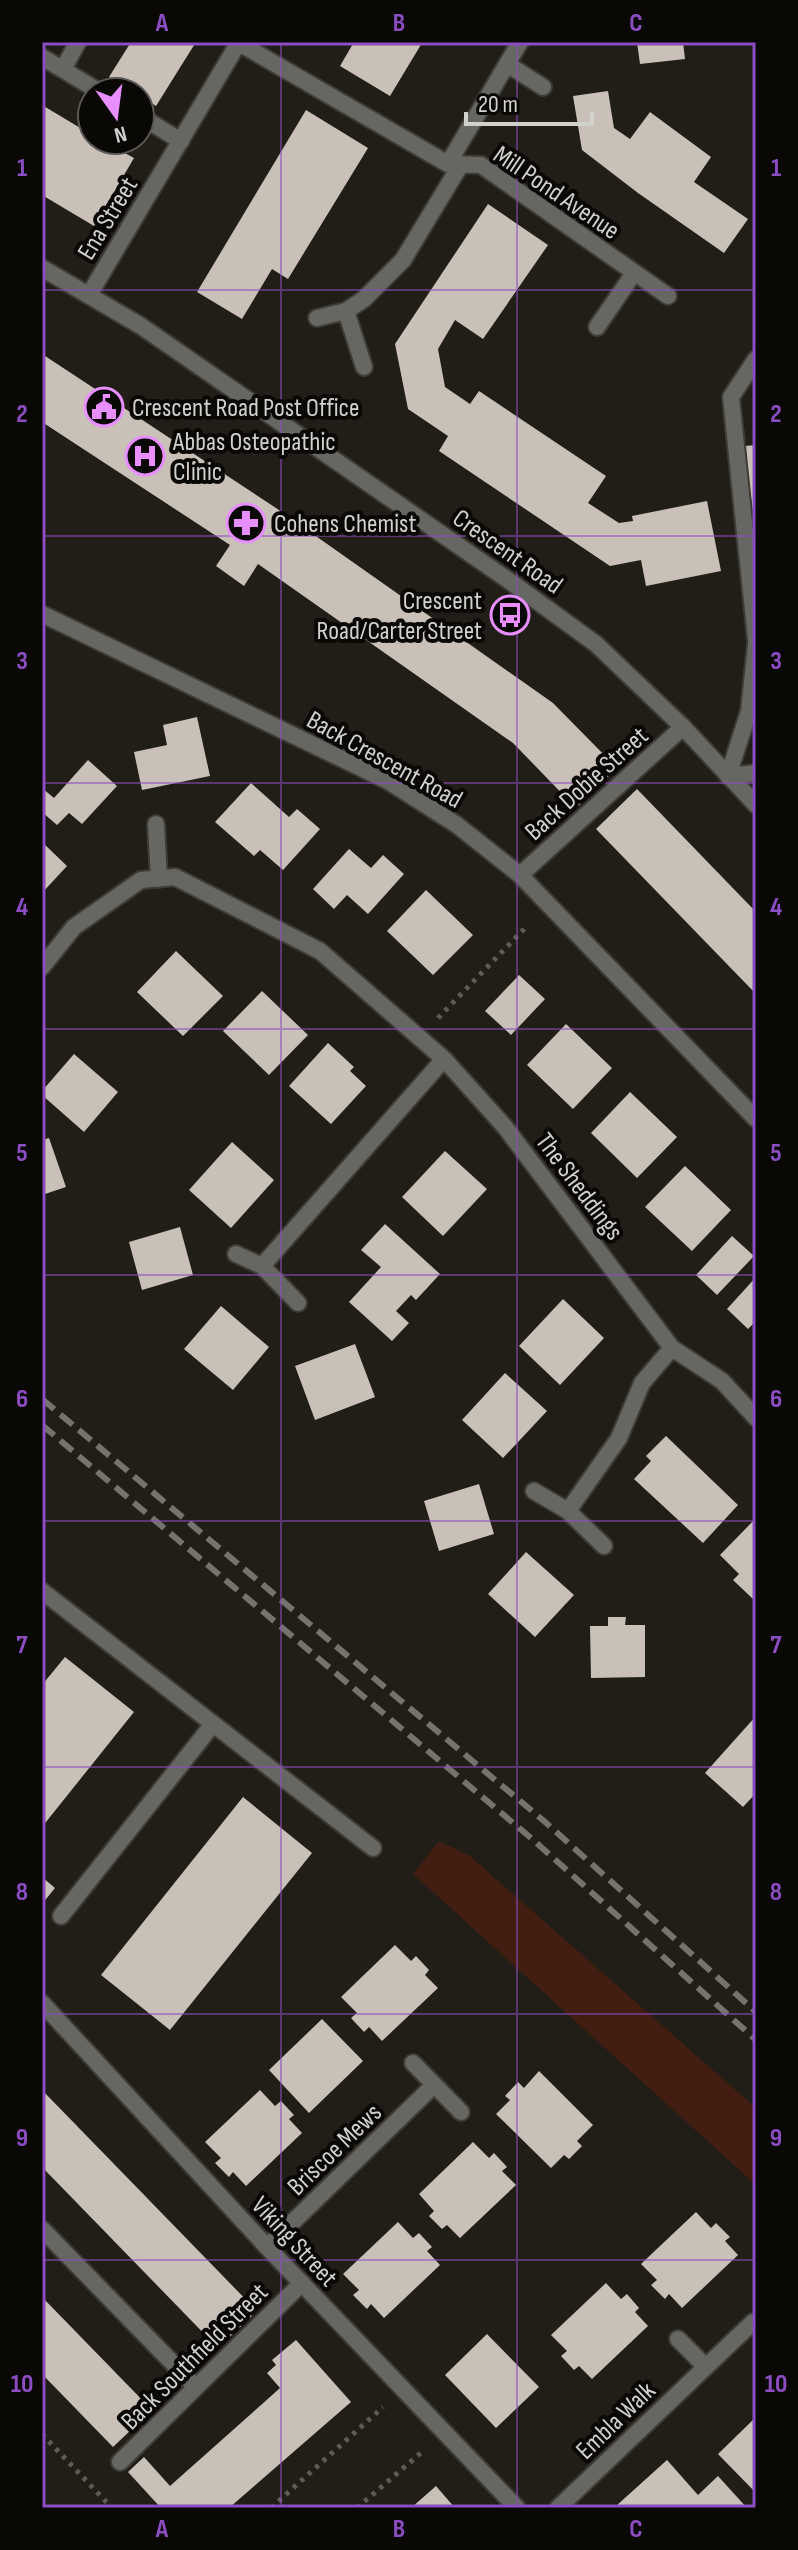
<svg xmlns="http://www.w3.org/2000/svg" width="798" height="2550" viewBox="0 0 798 2550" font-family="'Sofia Sans Condensed',sans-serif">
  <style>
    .green { fill: #411e11 }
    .building { fill: #c9c0b8 }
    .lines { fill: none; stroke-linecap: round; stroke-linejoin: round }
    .service-casing { stroke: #3d3b33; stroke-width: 20 }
    .minor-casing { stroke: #3d3b33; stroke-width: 20 }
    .path { stroke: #5e5c55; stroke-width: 5; stroke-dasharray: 4 6; stroke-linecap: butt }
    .service { stroke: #666763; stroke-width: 16 }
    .minor { stroke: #666763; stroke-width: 16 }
    .rail { stroke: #75736d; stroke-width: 6; stroke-dasharray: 16 8; stroke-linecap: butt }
    .grid { fill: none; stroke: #8d4dc2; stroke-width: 2; stroke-opacity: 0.55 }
    .labels { text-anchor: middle; stroke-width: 8; stroke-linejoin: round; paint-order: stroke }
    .street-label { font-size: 26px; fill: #d3d1cc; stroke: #090805 }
    .poi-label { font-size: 26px; fill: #d3d1cc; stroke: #090805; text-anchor: start }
    .neatline { fill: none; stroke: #8d4dc2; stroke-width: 3 }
    .grid-label { font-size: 26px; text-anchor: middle; font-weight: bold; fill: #8d4dc2 }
  </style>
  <rect width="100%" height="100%" fill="#201e16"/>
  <path class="green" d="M439,1841l31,15 286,252v77l-343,-311z"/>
  <path class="building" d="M131,42h65l-40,64 -16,-10v-4h-6l-25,-15z
    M354,42h65l3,1 -32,53 -50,-30z
    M637,42h46l2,17 -45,5z
    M608,91l6,37 16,11 20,-27 61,45 -17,25 54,37 -24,34 -86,-60 -56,-43 -9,-54z
    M42,105l50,30v5h9l33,18 -40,68 -52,-31z
    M306,110l62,38 -80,131 -16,-10 -30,50 -45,-27z
    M488,204l60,41 -65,94 -28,-19 -17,29 7,38 25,17 9,-13 127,85 -18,27 31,20 14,-2 -1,-5 75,-15 14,70 -75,15 -5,-26 -31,6 -171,-115 9,-15 -40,-27 -13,-65z
    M42,354l234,154 277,195 64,65 -41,40 -63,-65 -255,-179 -14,22 -28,-20 14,-21 -188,-123z
    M756,445v78h-2l-9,-77z
    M197,717l13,59 -68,14 -8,-38 33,-7 -4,-20z
    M88,760l29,26 -35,38 -13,-11 -12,12 -15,-13v-24l12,10z
    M251,783l38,34 8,-8 23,20 -37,41 -23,-20 -6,6 -39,-34z
    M637,789l119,123v82l-160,-165z
    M42,842l25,24 -25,27z
    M349,849l22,19 12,-13 21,19 -36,40 -21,-19 -13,14 -21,-20z
    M426,890l47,45 -40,40 -46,-44z
    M176,951l47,45 -40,40 -46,-44z
    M519,975l26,24 -34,36 -26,-24z
    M262,991l46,44 -39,40 -46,-44z
    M566,1024l46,44 -39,41 -46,-44z
    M328,1043l26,24 -4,4 16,15 -35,38 -42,-38z
    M74,1054l44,38 -34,40 -42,-37v-4z
    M630,1092l47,45 -40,41 -46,-45z
    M49,1138l17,49 -24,8v-55z
    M232,1142l42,38 -43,48 -42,-38z
    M445,1151l42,38 -44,47 -41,-39z
    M685,1166l46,44 -39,41 -47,-44z
    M385,1224l55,50 -24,26 -5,-5 -15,16 13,12 -17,18 -43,-39 32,-35 -20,-17z
    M180,1227l13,48 -51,15 -13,-48z
    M732,1236l22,20 -37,39 -21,-20z
    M756,1277v44l-8,8 -21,-20z
    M563,1299l41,39 -44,47 -41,-39z
    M221,1306l48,41 -36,43 -49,-41z
    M355,1344l20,53 -60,23 -20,-54z
    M505,1373l42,38 -44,47 -41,-38z
    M666,1436l72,69 -35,38 -69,-64 17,-18 -5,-5z
    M479,1484l15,50 -55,17 -15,-50z
    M756,1518v78l-3,3 -20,-19 6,-6 -19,-19z
    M526,1552l48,43 -39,42 -47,-43z
    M608,1617h18l-1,8h20v52l-54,1 -1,-52h18z
    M65,1657l69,55 -92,115v-142z
    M756,1716v77l-13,14 -38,-34z
    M243,1797l69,56 -142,177 -69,-55z
    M42,1877l13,11 -13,16z
    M395,1945l16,16 5,-5 13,14 -4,5 13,13 -56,53 -13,-14 -5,5 -13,-14 6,-5 -16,-16z
    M322,2019l41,42 -54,52 -40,-43z
    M539,2071l54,54 -16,16 5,5 -13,13 -5,-4 -13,13 -55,-54 14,-14 -5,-4 13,-14 6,6z
    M42,2090l215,221 -39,37 -176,-181z
    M260,2090l15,16 6,-5 13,14 -5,4 13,14 -56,53 -13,-14 -4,5 -14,-14 6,-5 -16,-16z
    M473,2142l16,16 5,-5 13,14 -5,4 14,14 -56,53 -13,-13 -5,4 -13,-13 5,-5 -15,-17z
    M696,2212l15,16 5,-5 14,14 -5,4 13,14 -56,53 -13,-14 -4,5 -14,-14 6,-5 -16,-16z
    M398,2222l15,16 6,-5 13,14 -5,4 13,14 -56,53 -13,-14 -4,5 -14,-14 6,-5 -16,-16z
    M606,2283l15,16 6,-5 12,14 -4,4 13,14 -56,53 -13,-13 -5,4 -13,-14 6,-5 -16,-16z
    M42,2297l110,113 -39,37 -71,-73z
    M487,2334l52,53 -43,41 -51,-53z
    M296,2340l55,62 -122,106h-68l-33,-36 16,-15 26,29 110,-98 -13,-15 9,-8 -4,-5z
    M756,2417v76l-38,-39z
    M667,2460l31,35 20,-19 29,32h-130l-1,-2z
    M436,2486l19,22h-44z"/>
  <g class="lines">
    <g class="service-casing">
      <path id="service" d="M42,57l58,35
        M63,69l15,-27
        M140,116l41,25
        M756,359l-25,38 25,243
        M42,614l346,167 69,44 63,50 236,244
        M728,776l21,-65 7,-67
        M520,875l163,-148
        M42,1591l331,257
        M61,1916l152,-192
        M42,2229l154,158
        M120,2462l182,-179"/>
    </g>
    <g class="minor-casing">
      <path id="minor" d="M239,43l209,121 33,1 187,131
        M507,64l36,23
        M448,164l72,-122
        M42,268l99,58 367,254 88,64 87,83 73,78
        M89,295l150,-253
        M346,311l18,56
        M317,318l29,-7 18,-12 39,-39 58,-96
        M597,327l37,-54
        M728,776l28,-3
        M156,824l3,55
        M42,967l32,-40 67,-47 34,-3 145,74 124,108 61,68 167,221 50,33 34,37
        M236,1254l26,12 36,37
        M262,1266l182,-207
        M534,1491l34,20 36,35
        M568,1511l51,-73 23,-55 30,-35
        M42,2003l225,244 250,261
        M413,2063l48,49
        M267,2247l167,-162
        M678,2339l28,28
        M558,2508l195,-186"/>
    </g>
    <path class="path" d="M438,1018l90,-93
      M42,2434l70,74
      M271,2508l112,-101
      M357,2508l66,-57"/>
    <use href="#service" class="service"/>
    <use href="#minor" class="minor"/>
    <path class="rail" d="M42,1399l502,422 212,191
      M42,1425l489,413 225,202"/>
  </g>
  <path class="grid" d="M281,42v2466M517,42v2466M42,290h714M42,536h714M42,783h714M42,1029h714M42,1275h714M42,1521h714M42,1767h714M42,2014h714M42,2260h714"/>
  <defs>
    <g id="civic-ring" transform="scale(2)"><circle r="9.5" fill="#090805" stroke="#e88eff" stroke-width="1.5"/><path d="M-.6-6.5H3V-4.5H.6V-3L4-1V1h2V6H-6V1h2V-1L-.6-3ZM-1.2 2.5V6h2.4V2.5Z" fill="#e88eff"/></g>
    <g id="hospital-ring" transform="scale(2)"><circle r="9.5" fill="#090805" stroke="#e88eff" stroke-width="1.5"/><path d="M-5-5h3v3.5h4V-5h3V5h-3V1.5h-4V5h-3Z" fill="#e88eff"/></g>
    <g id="pharmacy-ring" transform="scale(2)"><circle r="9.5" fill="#090805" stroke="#e88eff" stroke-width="1.5"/><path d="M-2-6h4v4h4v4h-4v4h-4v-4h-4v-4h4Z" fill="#e88eff"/></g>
    <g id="bus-ring" transform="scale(2)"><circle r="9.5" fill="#090805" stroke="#e88eff" stroke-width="1.5"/><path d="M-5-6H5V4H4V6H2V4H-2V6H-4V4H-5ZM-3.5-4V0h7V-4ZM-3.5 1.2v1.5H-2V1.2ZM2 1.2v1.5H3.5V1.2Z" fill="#e88eff"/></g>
  </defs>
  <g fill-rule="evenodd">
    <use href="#civic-ring" x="104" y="407"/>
    <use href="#hospital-ring" x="145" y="456"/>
    <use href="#pharmacy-ring" x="246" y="523"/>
    <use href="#bus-ring" x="510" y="615"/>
  </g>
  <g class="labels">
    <g class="street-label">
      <text transform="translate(557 192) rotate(34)" y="9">Mill Pond Avenue</text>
      <text transform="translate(107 218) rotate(-59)" y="9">Ena Street</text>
      <text transform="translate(508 551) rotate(35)" y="9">Crescent Road</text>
      <text transform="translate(385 759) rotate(29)" y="9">Back Crescent Road</text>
      <text transform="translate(586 783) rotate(-42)" y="9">Back Dobie Street</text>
      <text transform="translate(580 1186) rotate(53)" y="9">The Sheddings</text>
      <text transform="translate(334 2149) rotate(-44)" y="9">Briscoe Mews</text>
      <text transform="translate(295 2241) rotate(47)" y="9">Viking Street</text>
      <text transform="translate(194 2356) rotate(-45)" y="9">Back Southfield Street</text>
      <text transform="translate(615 2420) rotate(-44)" y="9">Embla Walk</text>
    </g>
    <g class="poi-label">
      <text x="132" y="416">Crescent Road Post Office</text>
      <text x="173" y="450">Abbas Osteopathic<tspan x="173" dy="30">Clinic</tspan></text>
      <text x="274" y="532">Cohens Chemist</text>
      <text x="482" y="609" text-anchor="end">Crescent<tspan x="482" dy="30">Road/Carter Street</tspan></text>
    </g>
  </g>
  <rect width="798" height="2550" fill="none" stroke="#090805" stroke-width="88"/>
  <g transform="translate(116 116) rotate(166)"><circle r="38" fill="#090805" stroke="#5a5855" stroke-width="2"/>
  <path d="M0-6L14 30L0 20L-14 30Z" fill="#e88eff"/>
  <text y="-12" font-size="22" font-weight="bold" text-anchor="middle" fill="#d3d1cc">N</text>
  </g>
  <path d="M466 112v12h126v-12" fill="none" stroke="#d3d1cc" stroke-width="4"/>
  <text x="478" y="112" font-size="24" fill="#d3d1cc" stroke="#090805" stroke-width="6" paint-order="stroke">20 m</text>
  <rect x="44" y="44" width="710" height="2462" class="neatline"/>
  <g class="grid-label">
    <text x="162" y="31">A</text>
    <text x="399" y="31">B</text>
    <text x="636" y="31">C</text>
    <text x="22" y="176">1</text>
    <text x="776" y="176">1</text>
    <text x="22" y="422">2</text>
    <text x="776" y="422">2</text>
    <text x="22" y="669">3</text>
    <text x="776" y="669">3</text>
    <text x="22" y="915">4</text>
    <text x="776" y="915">4</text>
    <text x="22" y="1161">5</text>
    <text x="776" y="1161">5</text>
    <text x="22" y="1407">6</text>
    <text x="776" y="1407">6</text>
    <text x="22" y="1653">7</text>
    <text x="776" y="1653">7</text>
    <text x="22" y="1900">8</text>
    <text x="776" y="1900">8</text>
    <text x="22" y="2146">9</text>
    <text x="776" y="2146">9</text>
    <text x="22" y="2392">10</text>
    <text x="776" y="2392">10</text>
    <text x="162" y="2537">A</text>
    <text x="399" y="2537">B</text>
    <text x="636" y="2537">C</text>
  </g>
</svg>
